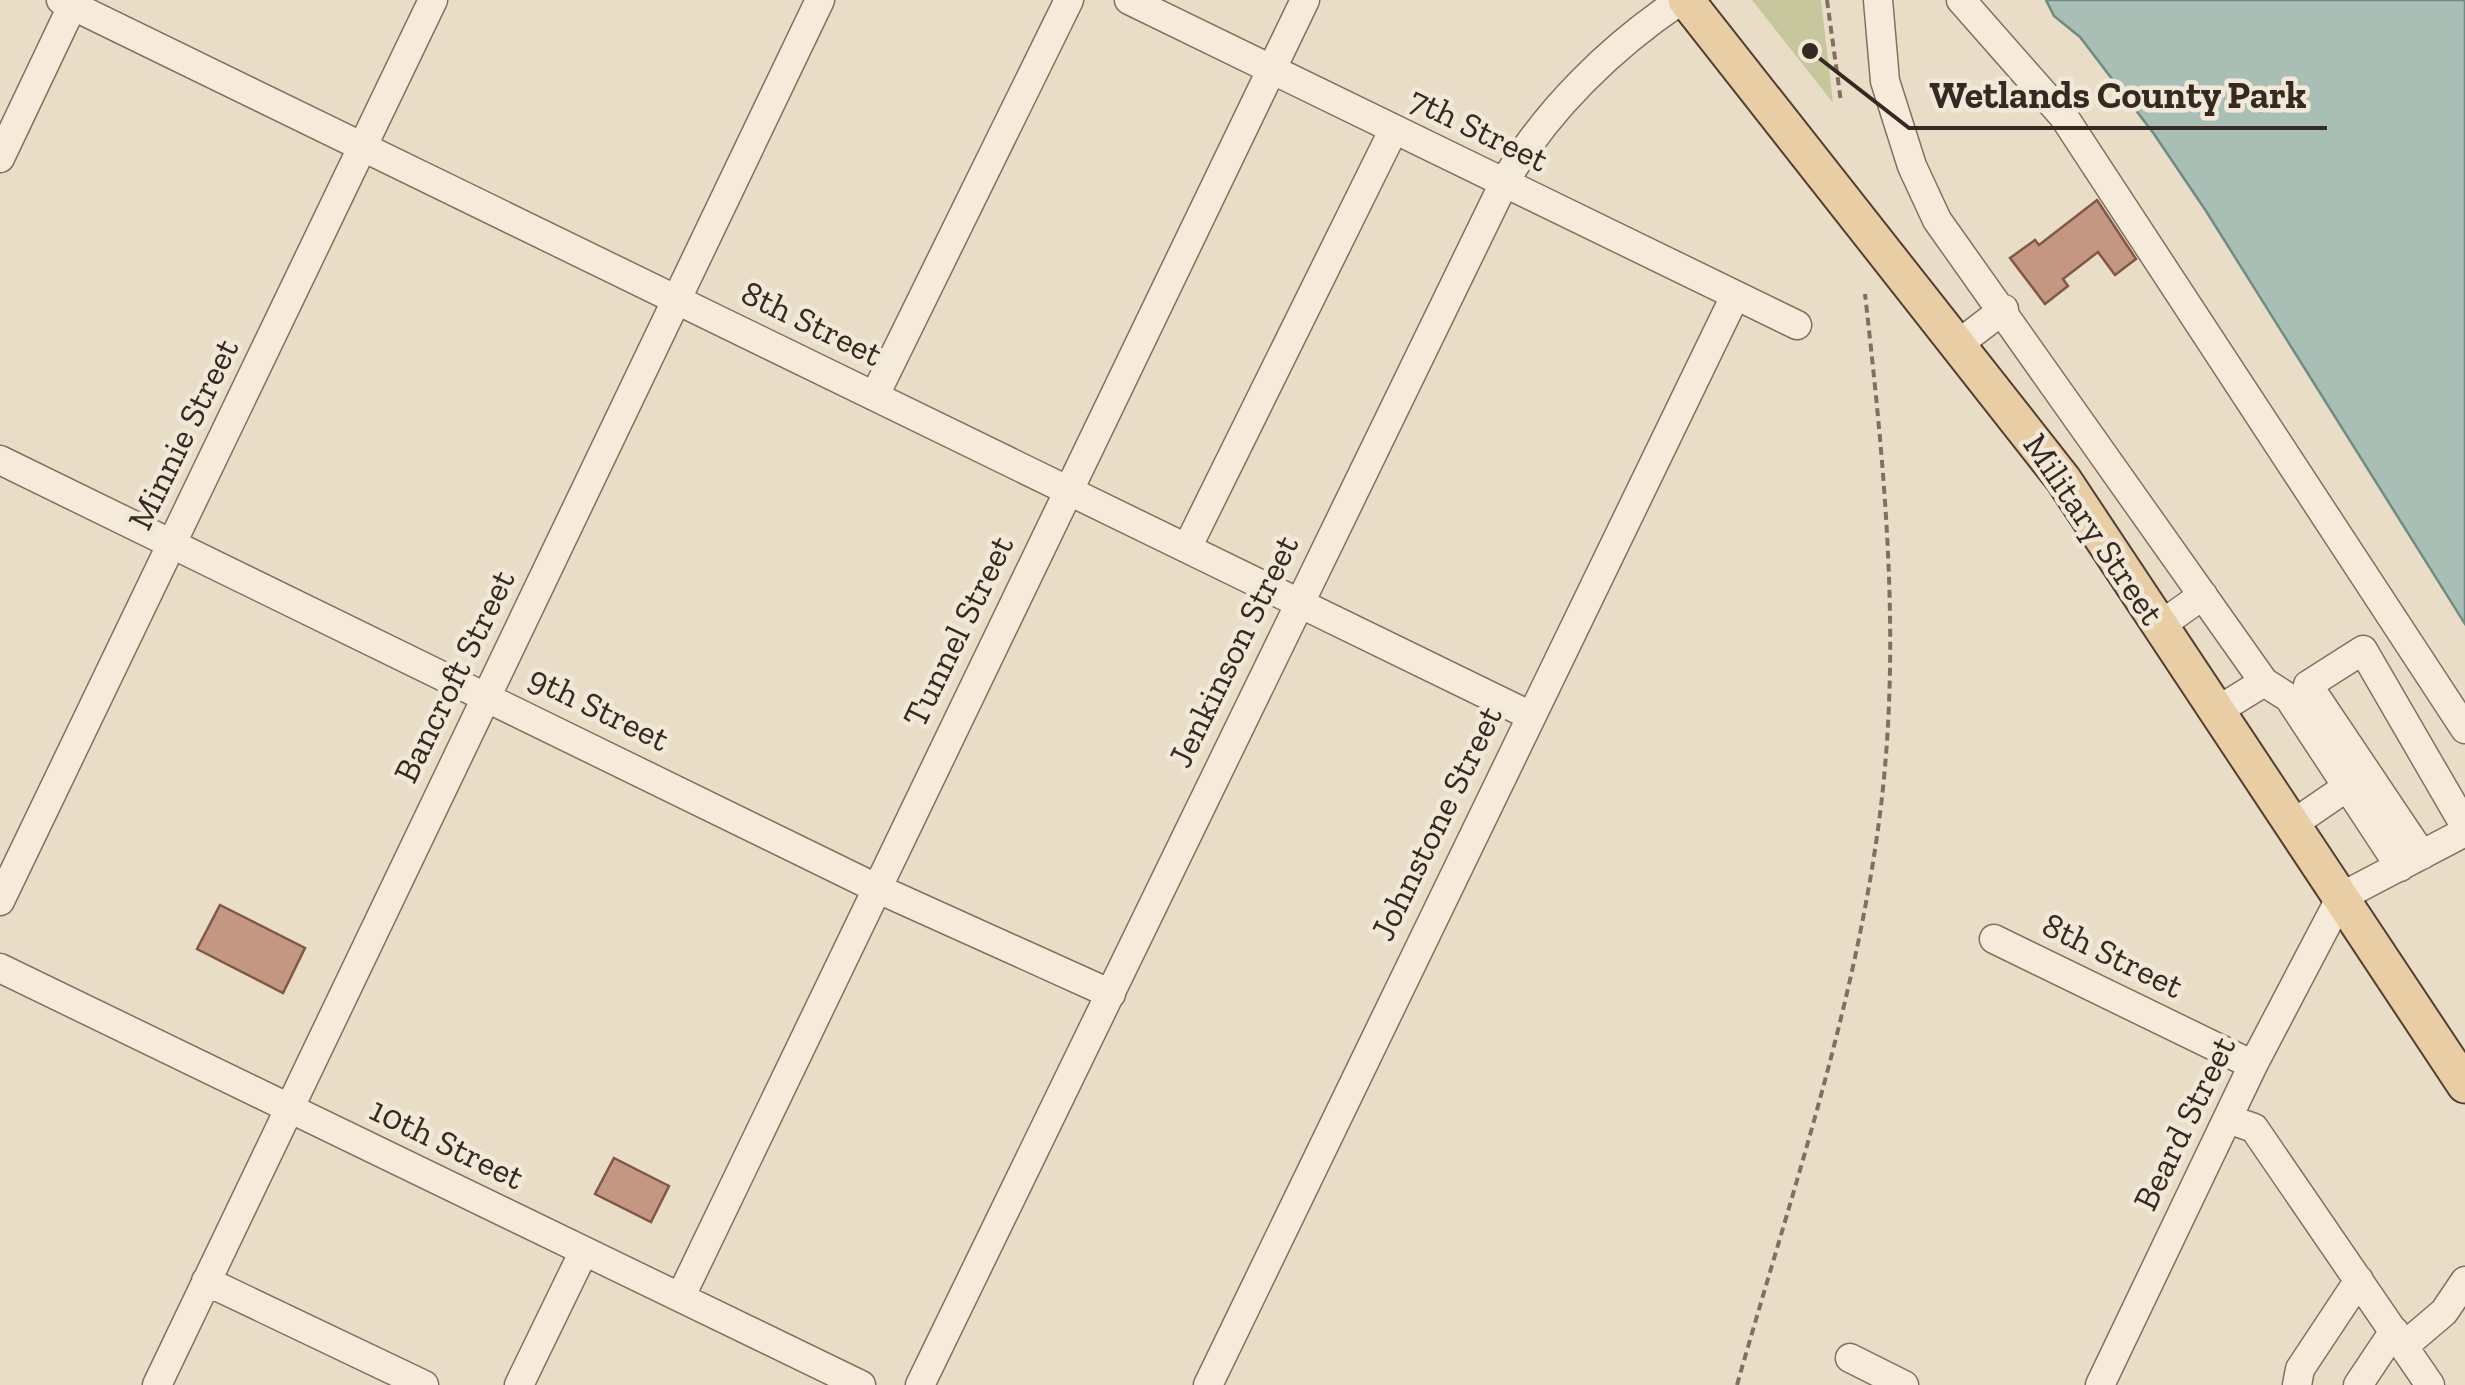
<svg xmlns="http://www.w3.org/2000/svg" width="2465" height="1385" viewBox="0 0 2465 1385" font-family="'Zilla Slab',serif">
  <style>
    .green { fill: #c7c79d }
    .water { fill: #a9bfb6; stroke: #708c82; stroke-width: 2.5 }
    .building { fill: #c49782; stroke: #815847; stroke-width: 2.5 }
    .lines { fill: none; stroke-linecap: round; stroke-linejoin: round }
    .minor-casing { stroke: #846f5f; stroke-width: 31 }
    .major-casing { stroke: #533e33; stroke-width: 39 }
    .path { stroke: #846f5f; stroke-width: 4; stroke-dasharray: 8 5; stroke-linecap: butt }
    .minor { stroke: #f6ebdb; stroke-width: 28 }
    .major { stroke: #e9cda5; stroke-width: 35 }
    .labels { text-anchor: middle; stroke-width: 9; stroke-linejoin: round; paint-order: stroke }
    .street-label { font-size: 35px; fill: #362921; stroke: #f2e8d7 }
    .leader { fill: none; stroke: #362921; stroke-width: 4 }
    .callout-dot { fill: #362921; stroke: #f2e8d7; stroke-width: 4 }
    .callout-label { font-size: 38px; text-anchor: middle; font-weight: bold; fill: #362921; stroke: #f2e8d7; stroke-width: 9; stroke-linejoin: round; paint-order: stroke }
  </style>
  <rect width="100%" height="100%" fill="#eaddc8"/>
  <path class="green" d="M1752,0h69l12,103z"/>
  <path class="water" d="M2046,0h419v624l-259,-413 -52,-77 -74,-97 -26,-21z"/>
  <path class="building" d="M2097,200l39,59 -21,16 -17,-23 -35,27 5,7 -23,18 -35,-46 25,-18 4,5z
    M220,905l85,43 -22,45 -86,-44z
    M614,1158l55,28 -18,36 -56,-28z"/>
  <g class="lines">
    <g class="minor-casing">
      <path id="minor" d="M61,0l1468,715
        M1129,0l668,325
        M1878,0l7,81 27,85 25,54 327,462 -47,29
        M1961,0l103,117 401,612
        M0,158l75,-158
        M1956,346l48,-37
        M875,395l194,-395
        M0,460l874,427 237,107
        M1187,548l207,-419
        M2161,625l42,-30
        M2264,682l25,16 111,169
        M2293,824l54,-37
        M2422,855l-114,-170 55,-35 102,176
        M0,901l433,-901
        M1994,939l259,126
        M0,968l861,417
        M2228,1119l26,9 176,257
        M206,1281l218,104
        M681,1296l624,-1296
        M2404,1346l40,-34 21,-31
        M1850,1358l54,27
        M157,1385l663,-1385
        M519,1385l65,-134
        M920,1385l584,-1202c42,-73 107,-136 177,-183
        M1208,1385l527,-1089
        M2100,1385l153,-320 88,-168 124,-65
        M2297,1385l3,-16 59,-89
        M2358,1385l36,-54"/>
    </g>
    <g class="major-casing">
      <path id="major" d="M1686,0l377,479 402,606"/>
    </g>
    <path class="path" d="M1827,0l14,102
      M1737,1385c52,-183 115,-368 141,-556 25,-179 7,-357 -13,-535"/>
    <use href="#minor" class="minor"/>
    <use href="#major" class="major"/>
  </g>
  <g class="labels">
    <g class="street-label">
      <text transform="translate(1479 129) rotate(26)" y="12">7th Street</text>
      <text transform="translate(812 323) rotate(26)" y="12">8th Street</text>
      <text transform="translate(183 434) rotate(-64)" y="12">Minnie Street</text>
      <text transform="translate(2094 529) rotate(56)" y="12">Military Street</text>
      <text transform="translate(958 631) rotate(-64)" y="12">Tunnel Street</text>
      <text transform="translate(1233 651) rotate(-64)" y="12">Jenkinson Street</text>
      <text transform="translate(454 676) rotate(-64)" y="12">Bancroft Street</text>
      <text transform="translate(599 708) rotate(26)" y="12">9th Street</text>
      <text transform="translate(1436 823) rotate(-64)" y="12">Johnstone Street</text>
      <text transform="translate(2113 955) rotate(26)" y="12">8th Street</text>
      <text transform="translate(2184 1123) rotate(-64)" y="12">Beard Street</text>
      <text transform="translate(447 1143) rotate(26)" y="12">10th Street</text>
    </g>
  </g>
  <path class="leader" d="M1810 51L1909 128H2327"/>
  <circle class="callout-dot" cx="1810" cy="51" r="10"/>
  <g class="callout-label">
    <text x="2118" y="108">Wetlands County Park</text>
  </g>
</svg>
